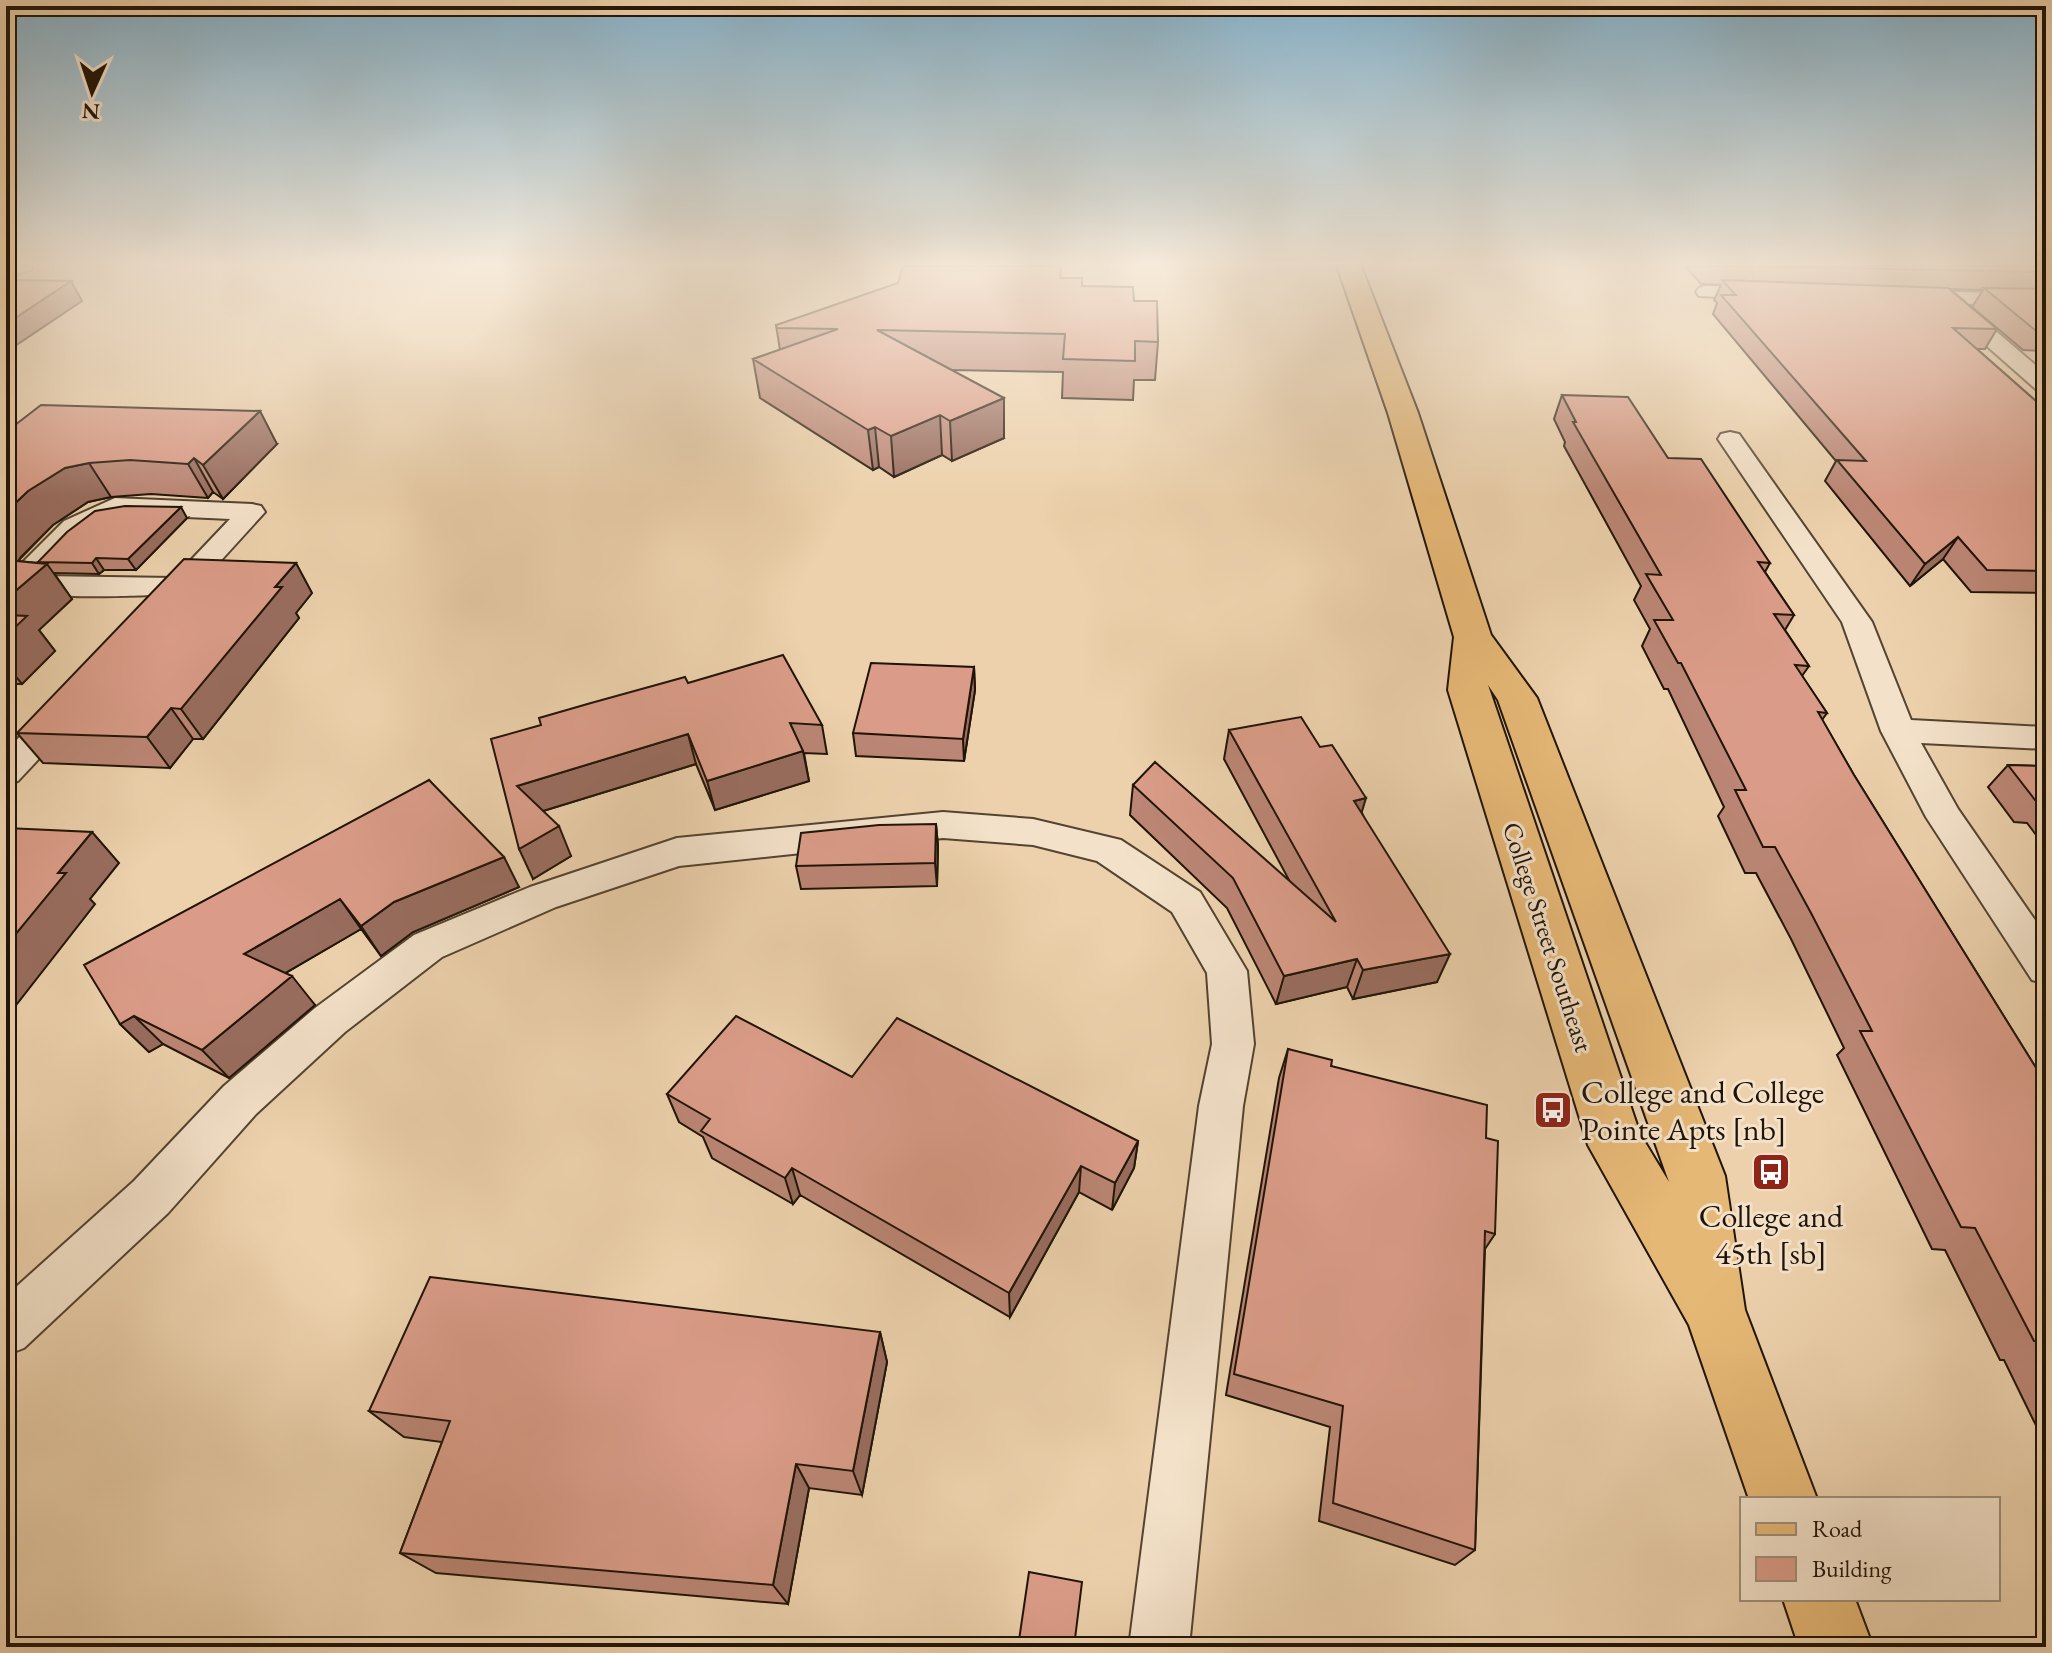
<svg xmlns="http://www.w3.org/2000/svg" width="2052" height="1653" viewBox="0 0 2052 1653" font-family="'EB Garamond',serif">
  <style>
    .lines { fill: none; stroke-linecap: round; stroke-linejoin: round }
    .street-casing { stroke: #534330; stroke-width: 4 }
    .primary-casing { stroke: #201407; stroke-width: 4 }
    .street { fill: #f3e1c9; fill-rule: evenodd }
    .primary { fill: #e6b876; fill-rule: evenodd }
    .wall { fill: #bb8675; stroke: #201407; stroke-width: 2 }
    .shaded-wall { fill: #996d5f; stroke: #201407; stroke-width: 2 }
    .building { fill: #da9c88; stroke: #201407; stroke-width: 2 }
    .labels { text-anchor: middle; stroke-width: 6; stroke-linejoin: round; paint-order: stroke }
    .street-label { font-size: 26px; fill: #201407; stroke: #f3e1c9 }
    .near-poi-label { font-size: 32px; fill: #201407; stroke: #f3e1c9; text-anchor: start }
  </style>
  <rect width="100%" height="100%" fill="#ecd1ac"/>
  <filter id="stains"><feTurbulence type="fractalNoise" baseFrequency=".0025" numOctaves="4"/><feColorMatrix values="0 0 0 0 .2 0 0 0 0 .09 0 0 0 0 .02 0 0 0 .5 -.17"/></filter>
  <radialGradient id="worn" r=".72"><stop offset=".6" stop-color="#630" stop-opacity="0"/><stop offset="1" stop-color="#630" stop-opacity=".3"/></radialGradient>
  <g class="lines">
    <g class="street-casing">
      <path id="street" d="M6,266h27l-3,4 -24,7z
        M1706,286l59,1 10,6 -10,6 -66,-3 -3,-4 3,-4z
        M1912,291l134,3v12l-82,-2 82,70v19l-8,-2 -92,-81 -2,-6 -39,-3 -3,-4z
        M1730,432l9,2 133,188 39,98 135,7v22l-125,-6 37,66 88,127v48l-14,-4 -106,-163 -45,-86 -39,-109 -124,-183 3,-5z
        M115,498l137,6 9,2 4,6 -80,88 -10,3 -10,-3 -4,-5c-30,0 -139,8 -154,-15l4,-6 53,-53zM120,514l110,5 -56,59 -133,-2 43,-43z
        M63,701l12,3 4,8 -4,8 -57,61 -12,3v-33l45,-47z
        M943,812l90,7 88,21 79,52 47,79 7,73 -11,62 -54,541h-60l70,-541 13,-62 -5,-71 -35,-61 -75,-51 -64,-16 -90,-7 -264,28 -123,41 -114,50 -97,75 -89,82 -88,99 -144,135 -18,7v-59l128,-115 90,-95 91,-78 99,-73 116,-48 147,-49z"/>
    </g>
    <g class="primary-casing">
      <path id="primary" d="M1337,266h24l57,147 73,222 46,63 188,478 20,134 72,189h-68l-60,-174 -101,-180 -140,-455 6,-53 -66,-224zM1488,685l10,15 171,482 -29,-48z
        M1783,1599h72l18,48h-74z"/>
    </g>
    <use href="#street" class="street"/>
    <use href="#primary" class="primary"/>
  </g>
  <path class="wall" d="M1685,266h361v85l-23,-1 -51,-43 11,-17 -33,-1 47,40 -12,20h-8l69,61v183l-75,-1 -28,-33 -33,27 -85,-105 11,-20 -123,-147 4,-11 -3,-3 7,-15 -20,-1z
    M1062,278l20,8 52,15 24,41 -3,38h-21l-1,20 -71,-2 1,-26 -112,-2 53,68 -52,23 -10,-6 -48,22 -15,-10 -6,3 -113,-72 -7,-39 27,-9 -4,-25z
    M1562,395l106,63 102,105 -5,9 29,43 -9,15 24,36 -7,10 25,37 -5,7 32,55 192,309v362l-42,-86h-4l-55,-110 -13,-1 -95,-194 7,-7 -53,-109 -35,-66h-11l-27,-57 6,-9 -56,-118h-4l-22,-43 8,-17 -16,-29 7,-14 -77,-140 1,-4 -11,-23z
    M6,432l271,12 -54,55 -10,-7 -5,6 -57,-4 -40,3 -23,5 -35,23 -35,36 21,2 -1,-1 149,-44 -51,52h-32l-5,4 -45,-1 18,26 -33,31 16,21 -33,33h-16z
    M312,593l-16,20 3,5 -96,121h-10l-23,29 -127,-5 -26,-30z
    M974,667l1,23 -11,71 -108,-5 -3,-23z
    M688,683l134,42 5,29 -23,-1 5,28 -94,29 -19,-46 -153,47 28,45 -38,23 8,-154z
    M1229,730l133,83 75,169 -84,17 -6,-12 -71,17 -49,-96 -97,-93 3,-30 156,95 -65,-121z
    M2008,765l38,1v82l-19,-25 -13,-1 -26,-35z
    M429,780l90,107 -106,45 -32,24 -20,-27 -75,44 29,32 -86,73 -66,-34 -14,8 -29,-28z
    M936,824l2,22 -1,40 -136,3 -5,-23z
    M1288,1049l43,17 155,72 9,96 -10,15 -10,301 -20,15 -136,-44 11,-94 -104,-32 53,-317z
    M852,1077l286,64 -4,27 -22,42 -33,-18 -69,125 -210,-122 -7,9 -81,-46 -9,-21 -24,-15 -12,-28z
    M880,1332l7,30 -25,133 -53,-7 -21,116 -352,-31 -36,-20 42,-111 -38,-5 -35,-26z"/>
  <path class="shaded-wall" d="M71,281l11,20 -76,51v-28z
    M1004,398v40l-52,23 -2,-40z
    M260,411l17,33 -54,55 -20,-34z
    M940,415l2,40 -48,22 -3,-41z
    M875,427l4,40 -6,3 -5,-40z
    M194,458l19,34 -5,6 -20,-34z
    M89,463l22,34 -23,5 -35,23 -32,32 -15,21v-66l22,-21 37,-23z
    M181,507l6,11 -51,52 -8,-11z
    M1958,537l-15,22 -33,27 15,-22z
    M96,558l8,12 -5,4 -7,-11z
    M296,563l16,30 -16,20 3,5 -96,121 -22,-30 94,-122z
    M47,564l25,35 -33,31 16,21 -33,33 -16,-19v-66z
    M974,667l1,23 -11,71 -1,-22z
    M171,708l22,31 -23,29 -23,-31z
    M688,734l8,30 -166,51 -13,-29z
    M803,751l6,30 -94,29 -8,-29z
    M1366,798l-9,30 -3,-27z
    M936,824l2,22 -1,40 -2,-23z
    M559,826l12,30 -38,23 -14,-30z
    M92,832l27,31 -29,36 5,5 -89,114v-72l52,-73z
    M504,857l15,30 -106,45 -32,24 -20,-30 33,-24z
    M340,899l21,30 -93,54 -24,-29z
    M1450,954l-13,28 -84,17 10,-29z
    M1357,959l-10,28 -71,17 8,-28z
    M292,976l23,29 -86,73 -27,-28z
    M134,1016l29,28 -14,8 -29,-28z
    M1138,1141l-4,27 -22,42 3,-27z
    M1081,1166l-2,26 -69,125 -1,-24z
    M792,1168l8,27 -7,9 -8,-26z
    M880,1332l7,30 -25,133 -9,-24z
    M796,1464l13,24 -21,116 -15,-19z"/>
  <path class="building" d="M903,266h158l-1,12h22v8l51,1 1,14h23l1,41 -23,-1v20l-72,-2 2,-25 -188,-4 127,68 -54,23 -10,-6 -49,21 -16,-9 -7,3 -115,-71 85,-30 -61,-1 -1,-3 122,-42z
    M1746,266h300v6z
    M9,280l62,1 -65,43v-42z
    M1722,280l226,8 49,41 -44,-1 93,82v161l-59,-1 -29,-33 -33,27 -88,-104 29,1 -145,-166h15z
    M1984,288l62,1v41h-11z
    M1562,395l66,2 40,61 33,1 69,104 -12,-1 36,53 -20,-1 35,52 -14,-1 32,48 -9,-1 36,63 192,309v272l-8,-15h-4l-59,-113 -14,-1 -101,-196h12l-61,-118 -36,-66h-12l-28,-57h11l-65,-127h-3l-24,-43h19l-27,-46 15,1 -88,-153h3z
    M41,405l219,6 -57,54 -9,-7 -6,6 -58,-4 -41,3 -24,5 -37,23 -22,21v-80z
    M125,506l56,1 -53,52 -32,-1 -4,5 -54,-1 29,-30 28,-21z
    M184,559l112,4 -21,24h7l-101,122 -10,-1 -24,29 -130,-4z
    M6,560l41,4 -41,35z
    M6,615l21,1 -21,20z
    M783,655l39,70 -32,-2 13,28 -96,30 -19,-47 -171,52 42,40 -40,23 -28,-110 50,-14 -2,-7 52,-15 94,-26 3,6z
    M871,663l103,4 -11,72 -110,-6z
    M1301,717l19,30 12,-2 34,53 -12,3 96,153 -87,16 -6,-11 -73,17 -51,-98 -100,-93 22,-23 181,160 -107,-192z
    M2008,765l38,1v34h-11z
    M429,780l75,77 -110,45 -33,24 -21,-27 -96,55 48,22 -90,74 -68,-34 -14,8 -36,-59z
    M936,824l-1,39 -139,3 5,-33 78,-8z
    M6,828l86,4 -34,41h8l-60,73z
    M736,1016l116,61 45,-59 241,123 -23,42 -34,-17 -72,127 -217,-125 -7,10 -84,-47 9,-12 -43,-25z
    M1288,1049l44,11 -1,6 156,39 -1,33 12,3 -3,93 -10,-3 -10,319 -142,-47 10,-97 -109,-32z
    M430,1277l450,55 -27,139 -57,-7 -23,121 -373,-32 50,-132 -81,-10z
    M1029,1572l53,10 -8,65h-56z"/>
  <linearGradient id="sky" x2="0" y2="1"><stop stop-color="#88b5ce"/><stop offset="0.53" stop-color="#f6eada"/><stop offset="1" stop-color="#f6eada" stop-opacity="0"/></linearGradient>
  <rect width="2052" height="498" fill="url(#sky)"/>
  <defs>
    <g id="bus-square" transform="scale(2)"><rect x="-9" y="-9" width="18" height="18" rx="4" fill="#8f2418" stroke="#f3e1c9"/><path d="M-5-6H5V4H4V6H2V4H-2V6H-4V4H-5ZM-3.5-4V0h7V-4ZM-3.5 1.2v1.5H-2V1.2ZM2 1.2v1.5H3.5V1.2Z" fill="#fff"/></g>
  </defs>
  <g fill-rule="evenodd">
    <use href="#bus-square" x="1553" y="1110"/>
    <use href="#bus-square" x="1771" y="1172"/>
  </g>
  <g class="labels">
    <g class="street-label">
      <text transform="translate(1548 937) rotate(72)" y="9">College Street Southeast</text>
    </g>
    <g class="near-poi-label">
      <text x="1581" y="1103">College and College<tspan x="1581" dy="37">Pointe Apts [nb]</tspan></text>
      <text x="1771" y="1227" text-anchor="middle">College and<tspan x="1771" dy="37">45th [sb]</tspan></text>
    </g>
  </g>
  <rect width="2052" height="1653" fill="none" stroke="#ecd1ac" stroke-width="32"/>
  <rect x="8" y="8" width="2036" height="1637" fill="none" stroke="#201407" stroke-width="4"/>
  <rect x="16" y="16" width="2020" height="1621" fill="none" stroke="#201407" stroke-width="2"/>
  <rect x="1740" y="1497" width="260" height="104" fill="#f3e1c9" stroke="#9f8f7b" stroke-width="2"/>
  <rect x="1756" y="1523" width="40" height="12" fill="#e6b876" stroke="#9f8f7b" stroke-width="2"/>
  <text x="1812" y="1537" font-size="24" fill="#201407">Road</text>
  <rect x="1756" y="1557" width="40" height="24" fill="#da9c88" stroke="#9f8f7b" stroke-width="2"/>
  <text x="1812" y="1577" font-size="24" fill="#201407">Building</text>
  <g transform="translate(92 92) rotate(183)" stroke="#f3e1c9" stroke-width="6" paint-order="stroke">
  <path d="M0-6L14 30L0 20L-14 30Z" fill="#201407"/>
  <text y="-12" font-size="22" font-weight="bold" text-anchor="middle" fill="#201407">N</text>
  </g>
  <rect width="100%" height="100%" filter="url(#stains)"/>
  <rect width="100%" height="100%" fill="url(#worn)"/>
</svg>
